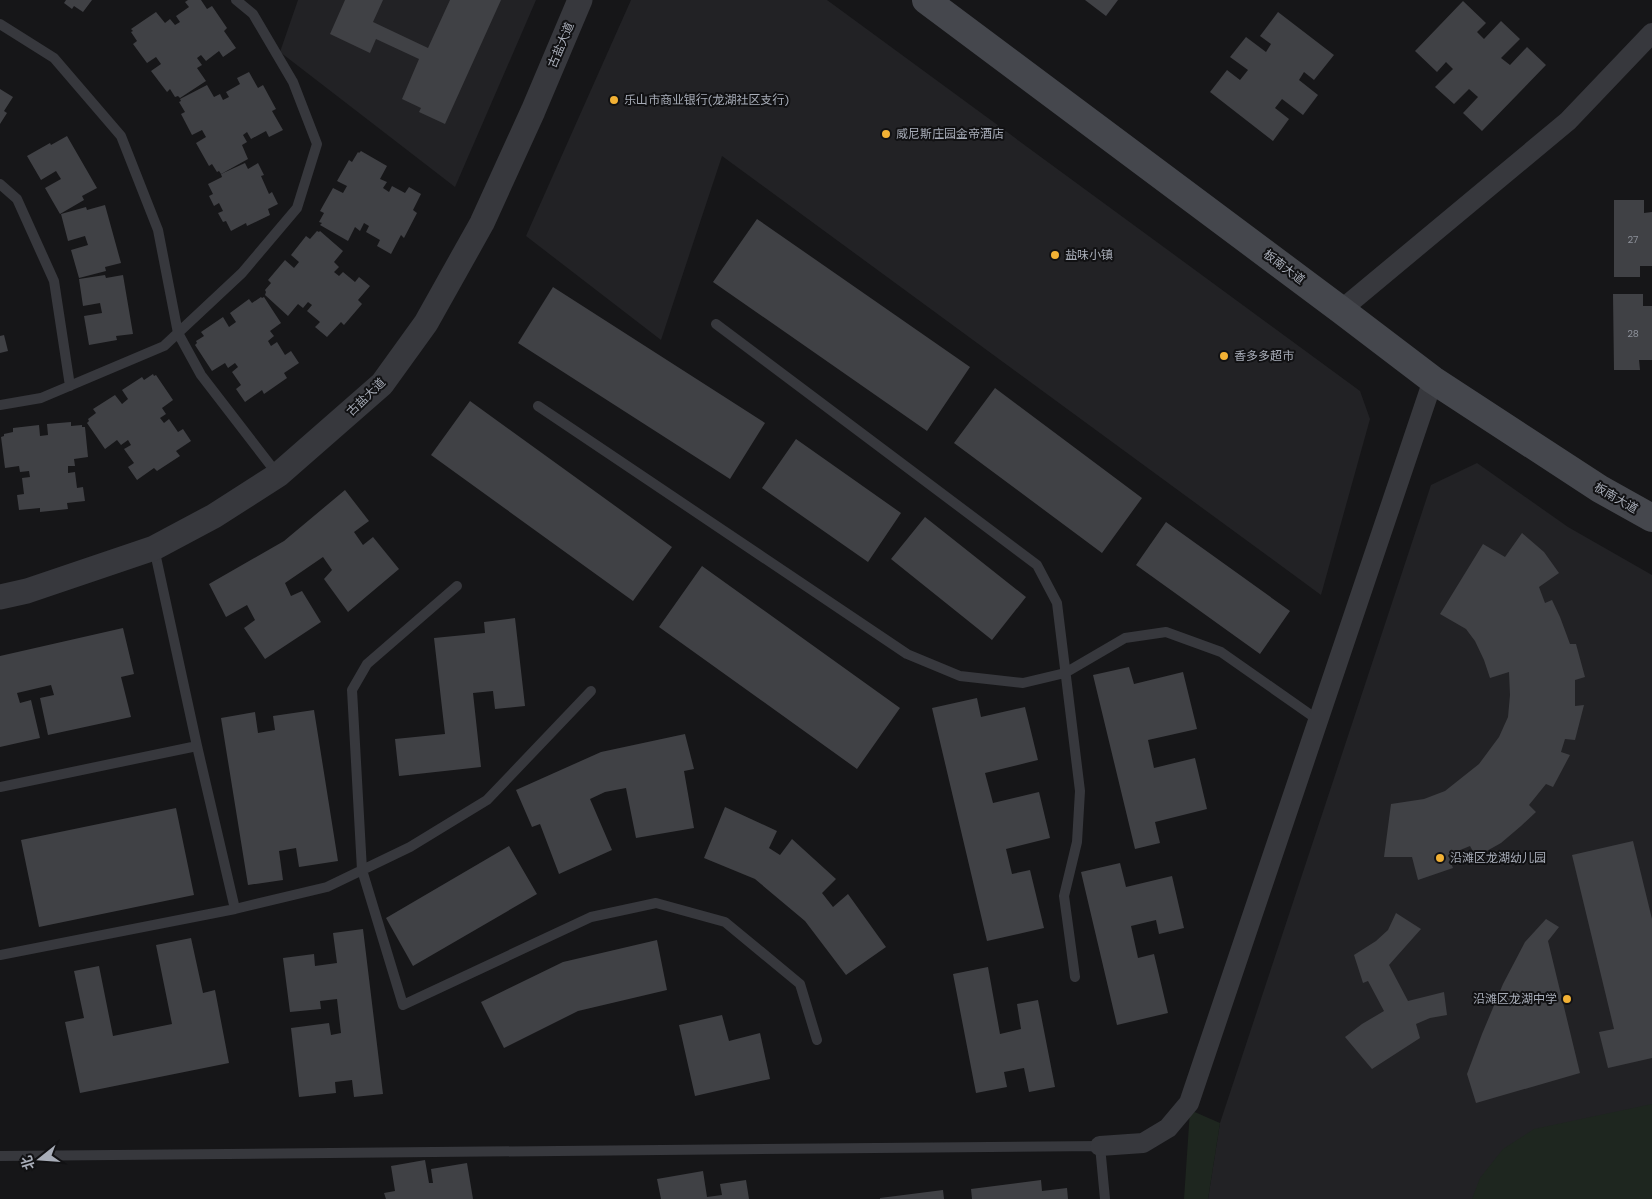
<svg xmlns="http://www.w3.org/2000/svg" width="1652" height="1199" viewBox="0 0 1652 1199" font-family="'DM Sans','Noto Sans SC',sans-serif">
  <style>
    .built { fill: #222225 }
    .green { fill: #1e261f }
    .building { fill: #404145 }
    .lines { fill: none; stroke-linecap: round; stroke-linejoin: round }
    .service { stroke: #37383d; stroke-width: 10 }
    .minor { stroke: #37383d; stroke-width: 20 }
    .tertiary { stroke: #37383d; stroke-width: 25 }
    .secondary { stroke: #45474d; stroke-width: 28 }
    .poi-dot { fill: #f2b134; stroke: #111113; stroke-width: 2 }
    .labels { text-anchor: middle; stroke-width: 4; stroke-linejoin: round; paint-order: stroke }
    .number-label { font-size: 10px; fill: #8e929b }
    .street-label { font-size: 12px; fill: #a8adb8; stroke: #111113 }
    .poi-label { font-size: 12px; fill: #a8adb8; stroke: #111113; text-anchor: start }
  </style>
  <rect width="100%" height="100%" fill="#161618"/>
  <path class="built" d="M298,0h238l-81,187 -175,-135z
    M631,0h196l533,391 10,28 -49,176 -599,-439 -61,184 -135,-104z
    M1477,463l91,64 84,48v624h-444l12,-76 211,-638z"/>
  <path class="green" d="M1652,1104v95h-180l8,-21 23,-29 31,-20z
    M1190,1110l30,13 -12,76h-24z"/>
  <path class="building" d="M66,0h26l-9,12 -9,-6 -2,3 -8,-6z
    M188,0h13l6,9 5,-3 15,22 -3,3 12,17 -13,9 -4,-6 -13,10 -5,-6 -4,3 5,7 -5,3 9,13 -26,17 -2,-2 -3,1 -5,-8 -3,3 -16,-21 10,-7 -5,-7 -9,6 -14,-19 4,-3 -6,-9 2,-1 -2,-2 25,-17 9,11 5,-4 5,6 5,-3 -4,-6 13,-9 -4,-5z
    M345,0h38l-10,22 55,26 22,-48h51l-56,124 -26,-12 2,-4 -19,-9 17,-40 -43,-20 -6,14 -40,-19z
    M1085,0h33l-12,16z
    M1463,1l23,22 -9,9 7,7 17,-18 19,18 -19,19 9,7 17,-18 19,18 -64,66 -19,-18 15,-16 -9,-8 -15,15 -19,-17 18,-18 -7,-7 -9,10 -22,-21z
    M1278,12l56,43 -20,25 -10,-8 -5,8 19,15 -15,20 -21,-16 -7,9 14,11 -16,22 -63,-49 17,-22 13,10 8,-10 -18,-13 16,-20 20,15 5,-8 -11,-8z
    M249,72l9,16 5,-3 13,24 -4,2 11,19 -14,7 -3,-6 -15,8 -4,-7 -4,3 4,7 -5,3 6,14 -27,15 -2,-3 -2,1 -5,-8 -3,2 -13,-23 10,-6 -4,-7 -10,5 -11,-21 4,-2 -6,-10 2,-1 -1,-2 27,-14 7,12 6,-3 3,6 6,-3 -3,-5 14,-8 -3,-6z
    M0,89l13,8 -9,14 3,2 -7,11z
    M67,136l30,52 -15,8 2,4 -24,14 -15,-26 16,-9 -5,-8 -15,9 -14,-24 23,-13 1,2z
    M361,151l26,15 -7,13 7,3 -4,6 6,4 3,-6 13,7 4,-6 12,7 -8,16 4,3 -13,25 -3,-3 -10,19 -14,-8 3,-6 -14,-8 3,-6 -5,-3 -4,8 -5,-4 -7,14 -28,-16 2,-2 -3,-1 5,-9 -4,-2 13,-23 10,5 4,-7 -10,-5 12,-21 3,2 6,-10 1,1z
    M245,163l3,6 10,-6 6,12 -3,1 8,18 3,-2 6,12 -10,5 2,6 -23,11 -1,-3 -15,8 -5,-10 -3,1 -5,-9 5,-2 -4,-8 -5,3 -5,-10 4,-2 -5,-10 14,-7 -1,-3z
    M1614,200h30v13l8,-1v54h-12v11h-26z
    M105,205l16,58 -16,4 1,4 -27,7 -8,-28 17,-5 -3,-9 -17,5 -7,-27 25,-7 1,3z
    M757,219l213,148 -43,64 -214,-149z
    M317,231l2,1 1,-1 23,20 -9,11 5,5 -5,5 5,4 4,-4 12,10 4,-5 11,9 -12,14 4,4 -18,21 -3,-3 -14,15 -12,-10 5,-5 -13,-11 5,-6 -4,-3 -5,6 -5,-4 -10,12 -23,-21 1,-3 -1,-2 6,-7 -3,-3 17,-20 9,8 5,-6 -8,-7 15,-19 4,3z
    M105,275l1,3 17,-3 10,59 -17,2 1,4 -28,5 -5,-29 18,-3 -2,-10 -17,3 -4,-27z
    M553,287l212,136 -35,56 -212,-136z
    M1613,294h30v12h9v54h-13l1,10h-26z
    M261,297l1,1 2,-1 17,26 -11,8 4,5 -6,5 3,5 6,-4 8,13 6,-4 8,12 -15,10 3,5 -23,16 -2,-4 -17,12 -9,-13 5,-4 -9,-13 6,-5 -3,-4 -7,5 -3,-5 -13,8 -17,-26 2,-2 -1,-2 8,-5 -3,-4 22,-15 6,10 7,-5 -6,-9 19,-14 3,4z
    M4,335l4,16 -8,2v-17z
    M153,374l1,2 2,-1 17,25 -11,8 4,6 -6,4 4,5 5,-4 9,13 5,-3 8,12 -15,10 4,5 -23,15 -3,-3 -17,12 -9,-13 6,-4 -10,-14 7,-4 -3,-5 -7,5 -4,-5 -12,9 -18,-26 2,-2 -1,-2 8,-6 -3,-4 22,-14 7,9 6,-5 -6,-9 20,-13 2,3z
    M995,388l147,110 -40,55 -148,-110z
    M470,401l202,146 -39,54 -202,-146z
    M71,422v4l11,-1v2h3l3,30 -14,2 1,7h-7v7l7,-1 2,16 6,-1 2,14 -18,2 1,6 -28,3v-4l-21,2 -2,-15 7,-1 -2,-16 8,-1 -1,-6 -9,1 -1,-6 -14,2 -4,-31 3,-1v-2l9,-2v-4l26,-3 1,11 8,-1 -1,-11z
    M796,439l105,74 -33,49 -106,-74z
    M345,490l24,31 -15,11 9,13 10,-8 26,32 -51,43 -24,-33 8,-9 -9,-13 -38,26 6,13 11,-5 19,31 -56,37 -21,-31 11,-8 -8,-15 -21,12 -17,-33 75,-43z
    M925,517l101,80 -34,43 -101,-81z
    M1166,522l124,89 -30,43 -124,-89z
    M1522,533l22,19 15,21 -20,14 6,16 7,-3 8,17 10,27h6l9,33 -10,3v26l9,-1 -9,35 -10,-1 -4,13 9,3 -17,32 -7,-3 -17,21 7,7 -15,14 -20,17 -25,14 -6,-11 -22,9 5,13 -35,12 -6,-23h-28l7,-53 33,-5 21,-8 34,-27 20,-27 9,-20 2,-22 -1,-23 -19,6 -6,-18 -9,-19 -9,-12 -26,-15 43,-70 22,13z
    M702,566l198,142 -43,61 -198,-142z
    M515,618l10,88 -30,3 -2,-18 -20,2 8,74 -82,9 -4,-37 50,-5 -11,-96 51,-5 -1,-11z
    M123,628l11,46 -13,3 10,40 -83,18 -8,-37 14,-3 -3,-10 -34,8 3,10 11,-3 9,38 -40,9v-91z
    M1129,667l5,17 49,-12 14,57 -49,11 6,28 41,-10 12,51 -52,13 5,21 -25,6 -42,-174z
    M977,698l4,19 44,-10 13,53 -53,13 8,30 46,-11 11,46 -44,11 6,25 18,-4 14,58 -57,13 -55,-233z
    M314,710l24,151 -39,6 -3,-19 -17,3 4,29 -35,5 -27,-167 34,-6 3,21 17,-3 -2,-14z
    M685,734l9,35 -10,2 10,57 -58,10 -10,-50 -21,4 -15,7 22,51 -53,24 -19,-50 -8,3 -16,-37 85,-38z
    M725,807l52,24 -8,17 11,7 12,-16 44,40 -14,14 11,14 15,-13 38,53 -40,28 -41,-54 -50,-42 -51,-21z
    M176,808l18,87 -155,32 -18,-87z
    M1633,841l19,78v139l-44,10 -9,-36 15,-3 -42,-174z
    M509,846l28,48 -124,72 -27,-48z
    M1120,863l6,24 46,-11 12,52 -25,6 -3,-14 -25,6 7,32 16,-4 14,59 -51,12 -36,-153z
    M1396,913l25,16 -32,36 19,36 36,-9 3,23 -17,3 -14,6 4,14 -48,31 -27,-32 17,-13 22,-13 -16,-30 -5,2 -9,-28 22,-14 12,-11z
    M1546,919l13,8 -11,14 32,132 -104,30 -9,-29 15,-40 21,-50 22,-42z
    M363,929l20,165 -29,3 -2,-17 -17,2 1,11 -37,4 -8,-69 38,-5 2,12 10,-2 -4,-34 -17,2 1,8 -31,3 -7,-54 31,-4 1,12 22,-3 -4,-30z
    M191,938l12,55 12,-3 14,73 -149,30 -15,-71 19,-4 -10,-47 25,-5 14,70 59,-12 -16,-79z
    M657,940l10,50 -89,21 -74,37 -23,-46 82,-40z
    M988,967l12,67 21,-5 -4,-25 21,-4 17,87 -26,5 -5,-24 -20,4 3,15 -31,6 -23,-119z
    M722,1015l7,26 31,-8 10,46 -75,17 -16,-71z
    M425,1160l4,23h4l-2,-14 36,-6 6,36h-87l-2,-6 11,-2 -4,-25z
    M703,1171l4,26 15,-2 -2,-11 26,-4 3,19h-88l-4,-20z
    M1041,1180l1,11 25,-3 1,11h-96l-1,-10z
    M943,1190l1,9h-64v-1z"/>
  <g class="lines">
    <path class="service" d="M0,24l54,34 67,78 37,94 20,103 23,42 77,100
      M0,184l17,15 37,82 16,105
      M716,324l321,241 20,38 23,188 -3,51 -13,54 11,81
      M0,405l41,-7 123,-52 78,-73 55,-65 20,-64 -24,-62 -40,-68 -17,-14
      M538,406l369,248 53,22 63,7 42,-10 60,-35 41,-6 55,20 97,68
      M457,586l-90,78 -15,26 10,180 41,135 188,-88 65,-14 69,19 75,62 17,56
      M0,787l197,-41
      M235,909l92,-22 83,-40 77,-47 104,-109
      M0,955l235,-46 -38,-163 -43,-198
      M0,1156l1100,-10 5,53"/>
    <path class="minor" d="M1341,310l227,-189 84,-88
      M1100,1146l43,-3 25,-15 21,-25 244,-723"/>
    <path class="tertiary" d="M0,597l27,-6 127,-43 60,-32 64,-41 104,-91 44,-61 56,-100 51,-112 47,-111"/>
    <path class="secondary" d="M926,0l415,310 92,70 167,109 52,29"/>
  </g>
  <g class="poi-dot">
    <circle cx="614" cy="100" r="5"/>
    <circle cx="886" cy="134" r="5"/>
    <circle cx="1055" cy="255" r="5"/>
    <circle cx="1224" cy="356" r="5"/>
    <circle cx="1440" cy="858" r="5"/>
    <circle cx="1567" cy="999" r="5"/>
  </g>
  <g class="labels">
    <g class="number-label">
      <text x="1633" y="243">27</text>
      <text x="1633" y="337">28</text>
    </g>
    <g class="street-label">
      <text transform="translate(561 45) rotate(-67)" y="4">古盐大道</text>
      <text transform="translate(1284 267) rotate(37)" y="4">板南大道</text>
      <text transform="translate(366 397) rotate(-44)" y="4">古盐大道</text>
      <text transform="translate(1616 498) rotate(30)" y="4">板南大道</text>
    </g>
    <g class="poi-label">
      <text x="624" y="104">乐山市商业银行(龙湖社区支行)</text>
      <text x="896" y="138">威尼斯庄园金帝酒店</text>
      <text x="1065" y="259">盐味小镇</text>
      <text x="1234" y="360">香多多超市</text>
      <text x="1450" y="862">沿滩区龙湖幼儿园</text>
      <text x="1557" y="1003" text-anchor="end">沿滩区龙湖中学</text>
    </g>
  </g>
  <g transform="translate(40 1159) rotate(253)" stroke="#111113" stroke-width="4" paint-order="stroke">
  <path d="M0-4L9 19L0 12L-9 19Z" fill="#a8adb8"/>
  <text y="-8" font-size="14" font-weight="bold" text-anchor="middle" fill="#a8adb8">北</text>
  </g>
</svg>
